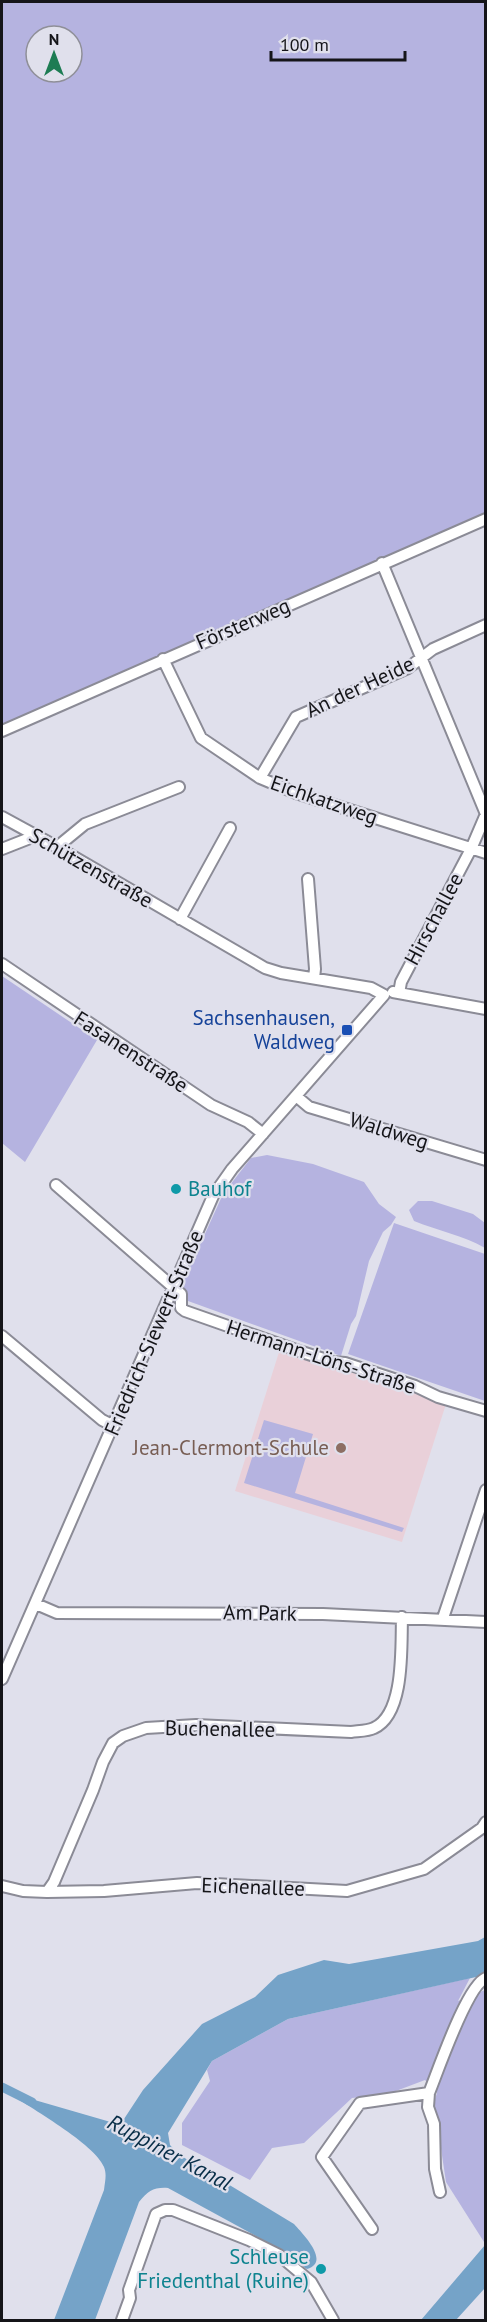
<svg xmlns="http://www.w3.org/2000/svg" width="487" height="2322" viewBox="0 0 487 2322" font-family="'PT Sans',sans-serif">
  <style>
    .education { fill: #e9d0d9 }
    .green { fill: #b5b3e0; fill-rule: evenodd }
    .water { fill: #75a3c8 }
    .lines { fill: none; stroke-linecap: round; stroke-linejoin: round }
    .canal { stroke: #75a3c8; stroke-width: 9 }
    .street-casing { stroke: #8b8b96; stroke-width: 14 }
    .street { stroke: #fff; stroke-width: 10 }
    .transit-dot { fill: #1a4fb4; stroke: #e0e0ec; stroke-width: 2 }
    .culture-dot { fill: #0f9aa8; stroke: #e0e0ec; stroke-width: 2 }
    .education-dot { fill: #8d6e63; stroke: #e0e0ec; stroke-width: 2 }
    .labels { text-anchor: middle; stroke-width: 4.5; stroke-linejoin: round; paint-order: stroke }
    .street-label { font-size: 21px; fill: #151519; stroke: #e0e0ec }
    .transit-label { font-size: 21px; fill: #164399; stroke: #e0e0ec; text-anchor: end }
    .culture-label { font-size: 21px; fill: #0d838f; stroke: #e0e0ec; text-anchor: start }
    .education-label { font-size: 21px; fill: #785e54; stroke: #e0e0ec; text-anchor: end }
    .water-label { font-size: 22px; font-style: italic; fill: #082e48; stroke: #e0e0ec }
  </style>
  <rect width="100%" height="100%" fill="#e0e0ec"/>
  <path class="education" d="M280,1349l166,55 -44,138 -167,-51z"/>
  <path class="green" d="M2,2h483v512l-483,211zM36,36h36v36h-36z
    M2,976l95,64 -72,122 -23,-19z
    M267,1155l46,9 51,18 15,22 17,13 -5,8 -8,7 -14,29 -13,55 -5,8 -10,32 -153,-55 -7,-14 42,-93 28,-36z
    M418,1201h14l41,13 12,9v25c-22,-13 -47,-17 -71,-27l-5,-11z
    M394,1223l91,31v147l-137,-47z
    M264,1420l49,14 -18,59 109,35 -2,4 -158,-49z
    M470,1978l-12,23 27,-11 -1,252 -38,-60 -12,-80 3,-9 -12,-13 -37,14 -36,4 -48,45 -32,5 -22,32 -68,-35v-22l28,-42 -3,-11 5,-9 76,-42z"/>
  <path class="water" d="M485,1937v38l-197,44 -76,42 -44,72 2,12 8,9 116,70c9,10 37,38 13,45l-15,-9 -16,-13 -108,-59c-14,-1 -20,3 -29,14l-44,118h-41l50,-130c1,-9 3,-15 0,-23 -9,-23 -75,-60 -97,-75l107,31 10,-4 19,-29 59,-66 53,-27 23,-22 46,-15 25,4 129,-23z
    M485,2245v43l-29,32h-35z"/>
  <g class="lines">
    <path class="canal" d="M2,2087l30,15"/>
    <g class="street-casing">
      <path id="street" d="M382,563l104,251
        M163,659l38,79 59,40 36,15 190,60
        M2,731l484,-212
        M260,778l36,-61 112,-49 25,-19 53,-24
        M2,817l55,30 208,121 16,5 90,15 13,7
        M57,847l28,-23 94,-37
        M2,849l33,-13
        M308,879l7,90 -1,9
        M180,919l50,-91
        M2,964l209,141 37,17 15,12
        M393,992l93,17
        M399,993l2,-11 70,-133 15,-35
        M296,1096l13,11 177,53
        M56,1185l125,109v14l4,3 117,41 31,10 12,1 70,23 23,11 48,14
        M2,1336l100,84 12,6
        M36,1604l21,9 266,1 163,8
        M443,1618l43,-128
        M2,1679l211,-483 19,-27 152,-174
        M2,1886l21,5 24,1 57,-1 93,-8 150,8 77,-22 58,-41 4,-6
        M47,1892l7,-10 39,-92 10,-28 10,-19 10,-7 23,-8 50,-3 155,7c7,-1 17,-1 23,-4 31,-14 27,-81 28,-111
        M429,2093l-1,14 6,17 1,45 5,23
        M372,2229l-50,-72 38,-54 69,-10c9,-22 38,-108 57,-115
        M122,2320l8,-22 -1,-8 27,-76 9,-4h8l76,30 30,15 32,27 22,38"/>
    </g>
    <use href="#street" class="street"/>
  </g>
  <rect class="transit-dot" x="341" y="1024" width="12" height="12" rx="3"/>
  <g class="culture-dot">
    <circle cx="176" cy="1189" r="6"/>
    <circle cx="321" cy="2269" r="6"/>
  </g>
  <circle class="education-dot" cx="341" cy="1448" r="6"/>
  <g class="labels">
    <g class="street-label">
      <text transform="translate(243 624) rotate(-23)" y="7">Försterweg</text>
      <text transform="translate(360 687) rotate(-25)" y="7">An der Heide</text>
      <text transform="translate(324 800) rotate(19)" y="7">Eichkatzweg</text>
      <text transform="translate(91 868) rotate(30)" y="7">Schützenstraße</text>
      <text transform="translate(434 919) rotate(-62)" y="7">Hirschallee</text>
      <text transform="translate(131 1052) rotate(33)" y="7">Fasanenstraße</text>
      <text transform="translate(389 1131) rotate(17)" y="7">Waldweg</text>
      <text transform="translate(154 1333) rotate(-67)" y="7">Friedrich-Siewert-Straße</text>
      <text transform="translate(321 1357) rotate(18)" y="7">Hermann-Löns-Straße</text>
      <text transform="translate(260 1613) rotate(1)" y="7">Am Park</text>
      <text transform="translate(220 1729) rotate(1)" y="7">Buchenallee</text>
      <text transform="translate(253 1887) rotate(2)" y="7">Eichenallee</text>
    </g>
    <g class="transit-label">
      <text x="335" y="1025">Sachsenhausen,<tspan x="335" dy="24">Waldweg</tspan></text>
    </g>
    <g class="culture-label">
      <text x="188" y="1196">Bauhof</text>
      <text x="309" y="2264" text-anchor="end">Schleuse<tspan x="309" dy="24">Friedenthal (Ruine)</tspan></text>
    </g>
    <g class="education-label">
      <text x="329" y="1455">Jean-Clermont-Schule</text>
    </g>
    <g class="water-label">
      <text transform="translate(170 2152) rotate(28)" y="8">Ruppiner Kanal</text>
    </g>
  </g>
  <rect width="487" height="2322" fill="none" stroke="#151519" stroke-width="6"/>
  <g transform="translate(54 54)"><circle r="28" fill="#e0e0ec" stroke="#8f8f98" stroke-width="1.5"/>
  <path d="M0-4.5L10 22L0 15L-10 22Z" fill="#1d7c53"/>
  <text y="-9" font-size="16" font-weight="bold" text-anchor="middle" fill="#151519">N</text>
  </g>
  <path d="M271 51v9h134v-9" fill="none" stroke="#151519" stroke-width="3"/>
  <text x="280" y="51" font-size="18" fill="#151519" stroke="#e0e0ec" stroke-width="4.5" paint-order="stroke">100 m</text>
</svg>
